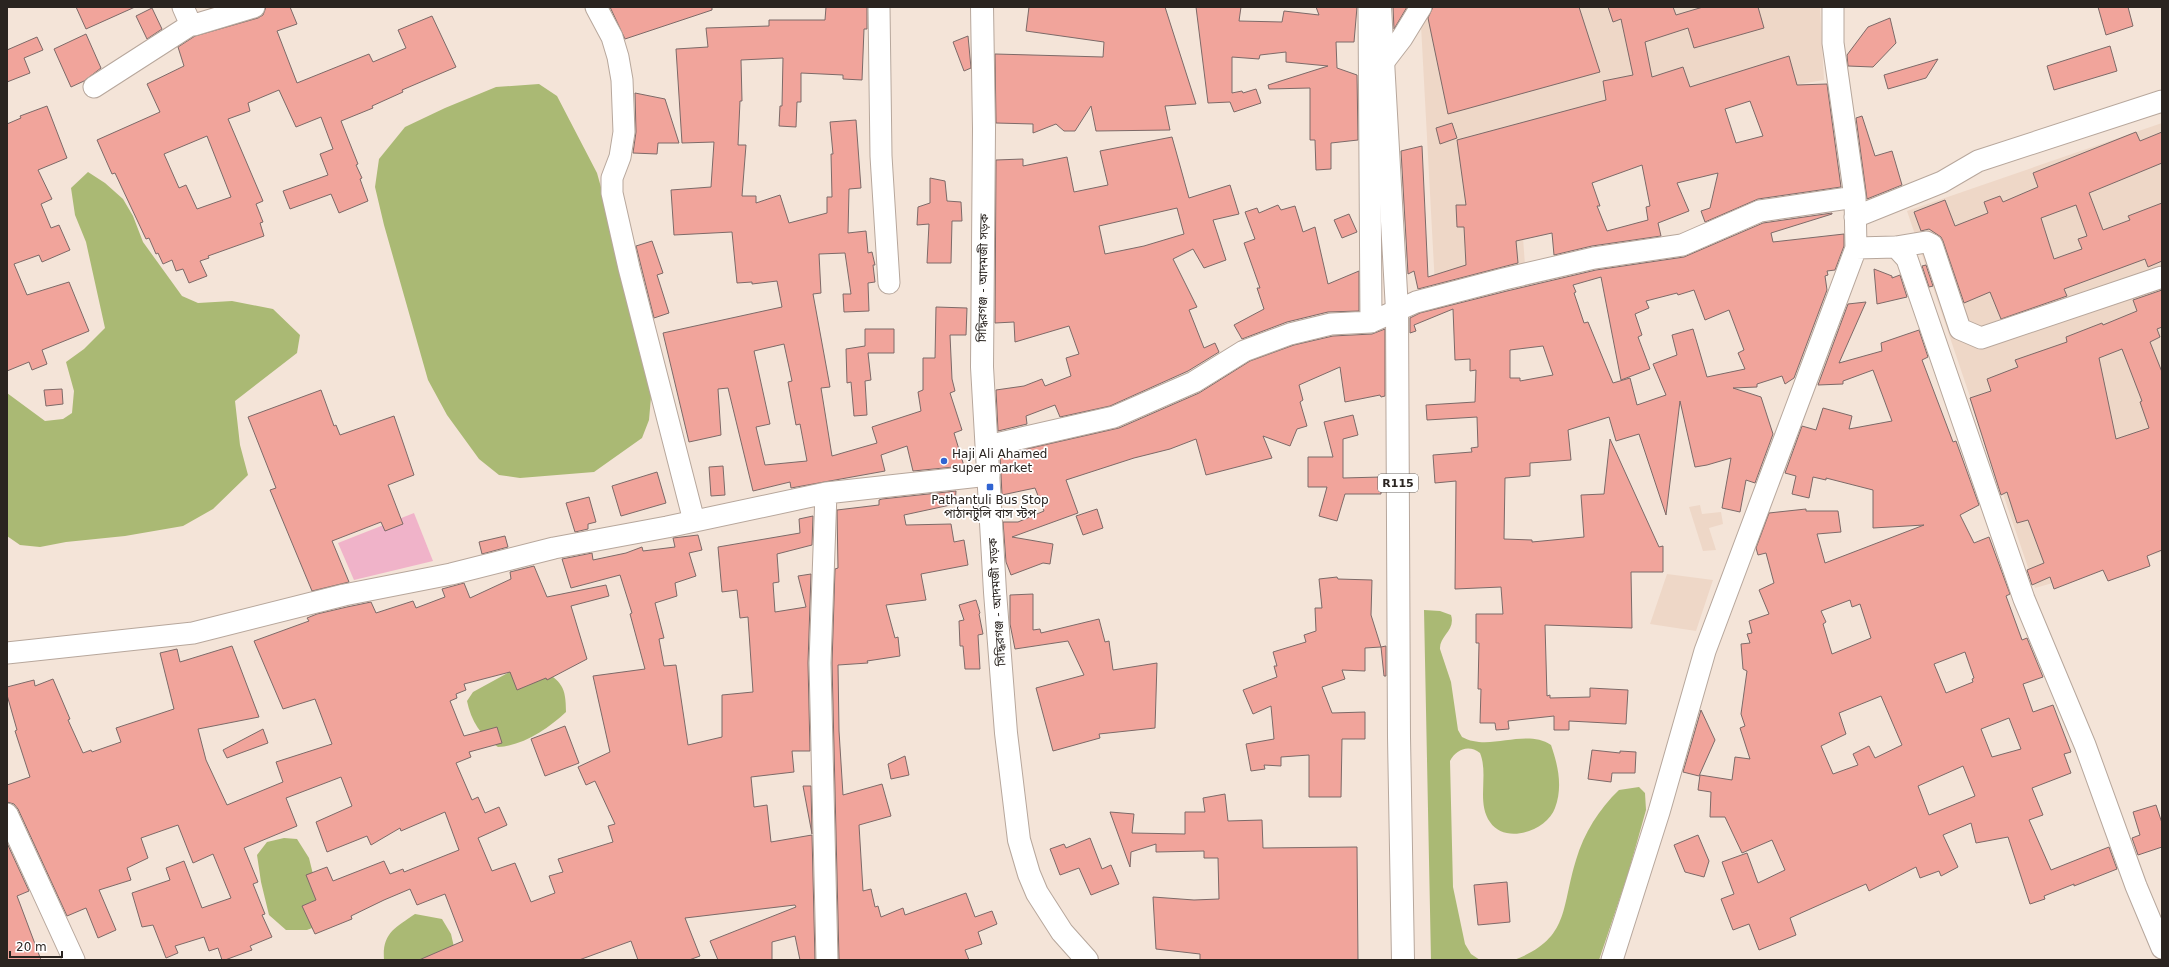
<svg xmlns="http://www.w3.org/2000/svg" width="2169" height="967" viewBox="0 0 2169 967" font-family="'DejaVu Sans','Noto Sans Bengali',sans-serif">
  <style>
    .built { fill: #eed7c7 }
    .green { fill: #f0b3c9 }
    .water { fill: #aab974 }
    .building { fill: #f1a49b; stroke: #7d6a68; fill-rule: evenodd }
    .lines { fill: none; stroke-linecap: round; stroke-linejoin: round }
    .minor-casing { stroke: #b7a79c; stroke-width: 23 }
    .major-casing { stroke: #b7a79c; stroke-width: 24 }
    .minor { stroke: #fff; stroke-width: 21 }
    .major { stroke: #fff; stroke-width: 22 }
    .poi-dot { fill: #3164d2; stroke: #fff; stroke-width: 1.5 }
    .labels { text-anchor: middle; stroke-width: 3.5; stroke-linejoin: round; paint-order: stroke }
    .shield { fill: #fff; stroke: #6a6663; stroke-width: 1 }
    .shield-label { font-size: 11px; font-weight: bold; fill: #2a2420 }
    .street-label { font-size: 12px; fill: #2a2420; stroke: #fff }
    .poi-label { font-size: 12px; fill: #2a2420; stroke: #fff; text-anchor: start }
  </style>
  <rect width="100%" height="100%" fill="#f4e4d8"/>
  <path class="built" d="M1420,7h400l4,73 -171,29 -135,62 7,94 -90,21z
    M2162,123v429l-127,36 -128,-377z
    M1700,505l2,9 19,-2 2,12 -14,4 7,22 -13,1 -14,-44z
    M1667,574l46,6 -17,51 -46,-7z"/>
  <path class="green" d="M414,513l19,48 -79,19 -16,-37z"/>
  <path class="water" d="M539,84l18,12 40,77 31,111 22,93 1,20 -2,23 -7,18 -48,34 -74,6 -21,-3 -20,-16 -32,-44 -19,-35 -44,-155 -9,-38 4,-28 26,-32 40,-19 51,-21z
    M88,172l17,11 18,16 10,17 10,26 39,54 16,7 34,-2 41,8 27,26 -3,18 -62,48 5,44 8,30 -35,34 -30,17 -58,10 -59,6 -26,5 -20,-2 -13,-9v-143l38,28 18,-2 9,-6 2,-22 -8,-29 18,-13 21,-21 -19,-86 -11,-27 -4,-27z
    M1424,610l16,1 11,4c5,15 -12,21 -11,34l11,33 7,48 4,7c27,15 63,-9 89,8 7,20 12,42 4,63 -8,23 -50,37 -65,14 -14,-20 -1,-47 -10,-69 -11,-9 -24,-4 -30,8l3,126 12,57 6,10 9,6h-49z
    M540,669c22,12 26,18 26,43 -18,17 -44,34 -68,35 -17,-11 -27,-26 -31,-46l6,-9 40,-22z
    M1639,787l6,6 1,17 -18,64 -29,86h-85c56,-21 47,-52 62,-100 8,-27 23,-51 43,-70z
    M284,838l13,1 12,19 16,65 -18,7h-21l-17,-15 -8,-33 -4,-27 10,-13z
    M415,914l27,5 9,15 6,26h-73c-2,-27 11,-32 31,-46z"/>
  <path class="building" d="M76,7h59l-49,22z
    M266,7h24l7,17 -20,7 20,52 72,-29 4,8 33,-14 -8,-18 34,-14 24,51 -54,23 1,2 -31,14 1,2 -32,13 17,43 -2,1 6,13 -2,1 8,22 -29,12 -8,-19 -41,15 -7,-18 45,-16 -8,-21 13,-5 -12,-32 -25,10 -17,-37 -31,13 2,8 -22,8 35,82 -7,3 7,18 -3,1 4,13 -56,20 1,2 -9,3 7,15 -18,7 -6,-14 -7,2 -4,-11 -9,4 -5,-11 -2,1 -7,-16 -3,1 -31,-66 -3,1 -15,-34 63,-28 -13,-28 37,-18 -6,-19 17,-11 63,-18 5,-3zM207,136l24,61 -34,12 -11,-24 -7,3 -15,-34z
    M610,7h102v3l-87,29z
    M826,7h41v22h-3l-2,51 -19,-1v-4l-42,-2v29h-4l-1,25 -17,-1 1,-20h2l1,-48 -42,2 1,41h-2l-2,44h8l-4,51h14v7l24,-8 9,28 38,-10v-16h5l-1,-43h2l-3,-32 26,-2 5,68 -12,1 -1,44 18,-2 2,22 4,-1 3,13h-2l2,17 -7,1 1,28 -25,1 -1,-18h8l-6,-41 -26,1 2,39 -8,1 17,93 -9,1 11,68 45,-13 -5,-16 49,-16 -3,-19 5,-2v-32h12l1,-51 31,1 -1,27h-16l2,44 3,12 -5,2 12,37 -8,3 10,33 -51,5 -6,-25 -26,9 4,16 -94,17 -1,-6 -37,9 -25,-103 -10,1 3,46 -32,7 -26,-109 119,-26 -5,-26 -25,3v-2l-15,1 -5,-51 -58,3 -3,-45 40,-3 3,-45 -32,1 -6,-94 32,-2 -2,-19 63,-2v-6h56zM784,344l8,37 -4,1 8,43 4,-1 7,37 -42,4 -9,-38 14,-3 -16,-73z
    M1029,7h136l31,97 -31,2 5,24 -74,1 -5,-25 -16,25h-11l-8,-7 -23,9v-9l-37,-1 -1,-69 108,3 1,-15 -78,-11z
    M1196,7h45l-2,14 43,1 2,-11 35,4 -3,-8h41l-3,35h-18l1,26 20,7 1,65 -27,3v26l-15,1 -1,-30h-5v-52l-41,1 -1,-4 60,-19 -42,-4v-10l-26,3 -1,4 -27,-2v36l10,-2 1,2 13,-4 5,14 -27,9 -4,-10 -22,1z
    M1393,7h14l-13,22z
    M1433,7h146l21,65 -152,42 -20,-96z
    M1608,7h65l3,8 27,-8h55l6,21 -70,20 -6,-20 -43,14 7,35 31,-10 7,20 99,-31 8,29 30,-1 14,103 -83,12 -53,23 -4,-11 9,-3 8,-35 -41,10 12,28 -31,12 3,13 -69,10 -38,9 -2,-22 -36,8 2,22 -100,26 -4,-18 -6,3 -7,-123 21,-5 6,131 38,-12 -2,-38h-7l-1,-22h10l-9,-65 149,-40 -3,-19 30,-6 -12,-56 -8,3zM1750,101l13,35 -27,7 -11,-34zM1642,165l8,41 -4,1 2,13 -41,11 -10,-25h3l-8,-23z
    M2098,7h30l5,19 -27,9z
    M152,8l10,21 -15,10 -11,-23z
    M1890,18l6,25 -23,24 -25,-1 -1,-11 21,-28z
    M86,34l15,34 -17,13 -13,6 -17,-38z
    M968,36l3,32 -7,3 -11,-29z
    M37,37l6,13 -19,8 6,15 -23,9v-32z
    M2110,46l7,25 -63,19 -7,-24z
    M1938,59l-12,19 -38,11 -4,-14z
    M635,93l30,6 14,44h-21l-1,11 -24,-1 3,-21z
    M47,106l20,52 -29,12 14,29 -11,5 10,24 8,-3 11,25 -28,12 -3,-7 -25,9 13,31 42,-13 20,49 -47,19 5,14 -15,6 -3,-8 -22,9v-247l14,-6 -1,-2z
    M1862,116l13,40 17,-5 10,34 -35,14 -11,-81z
    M1452,123l5,15 -17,6 -4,-16z
    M2136,132l4,9 22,-9v31l-73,30 14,37 27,-10 -2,-4 34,-13v58l-14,6 -3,-8 -81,30 3,7 -66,23 -11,-27 -26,11 -21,-62 -2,-4 -12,-8 -8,2 -7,-19 31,-12 10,26 33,-13 -4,-11 16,-6 3,6 35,-15 -5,-14zM2076,205l11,31 -9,3 4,10 -28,10 -13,-41z
    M1172,137l17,61 41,-13 9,29 -26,6 13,40 -22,8 -11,-19 -20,10 24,48 -8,3 15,38 11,-5 4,9 -31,19 -78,35 -50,11 -5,-12 -29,11 1,8 -29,7 -2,-41 28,-4 18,-7 3,7 26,-10 -5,-18 13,-4 -10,-28 -54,16 -1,-20 -19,1 1,-163 27,-1v7l44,-9 7,35 34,-7 -8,-34zM1177,208l7,26 -40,12 -39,8 -6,-28z
    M930,178l15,3 2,20 14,1 1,19h-10l-1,42h-24l2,-39 -12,1 1,-18 12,-4z
    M1278,205l3,5 14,-4 8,26 12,-5 13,57 31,-13v40l-31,1 -41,10 -45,17 -8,-14 30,-16 -7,-21h3l-16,-45 11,-4 -10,-27 12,-4 2,5z
    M1832,213v1l-61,19 2,9 71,-8v12l-9,24 -8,1 1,4 -3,1 2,14 -33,88 -9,6 -3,-8 -25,8v3l-24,1 28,9 12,37 -18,49 -9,-3 -6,32 -18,-4 9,-50 -24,7 -12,2 -15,-66 -14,114 -27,-81 -23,7 -7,-24 -41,13 3,30 -41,3v13l-25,2 -1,61 28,1v2l52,-5 -3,-42 23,-1 6,-55 49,108 4,-1v26h-32l1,56 -87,-3 2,71 3,-1v3l40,-1v-9l38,2 -2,34 -57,-3v9h-15v-14l-46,5 1,8 -13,1 -1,-7h-15l1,-34h-3l1,-46h-3v-29h27l-2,-27 -46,2 1,-108 -21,2 -2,-28 39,-3 -1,-4 7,-1 -1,-30 -50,3 -1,-15 49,-3 1,-32 -6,1v-12l-15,1 -2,-51 -39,16 2,6 -6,2v-15l10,-5 87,-22 89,-21 88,-13 79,-34zM1601,277l20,103 29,-11 -12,-32 4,-2 -7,-21 14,-6 -3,-7 31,-8 1,2 16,-5 11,30 24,-10 15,40 -6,3 7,16 -38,8 -14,-48 -21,6 5,20 -24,9 13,31 -29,10 -7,-27 -17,5 -25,-61 -4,1 -10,-30 2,-1 -3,-7zM1543,346l10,29 -33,6v-3h-10v-28z
    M1349,214l8,18 -15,6 -8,-18z
    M652,241l11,32 -6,2 12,38 -15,5 -18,-72z
    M1926,265l7,21 -4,1 -7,-21z
    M1874,269l18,7v2l8,-3 7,22 -30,7z
    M2162,290v37l-5,2 3,8 -10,5 12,30v178l-15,6 3,10 -42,15 -5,-11 -49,19 -4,-12 -18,8 -5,-15 17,-7 -16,-43 -11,3 -10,-31 -6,3 -31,-97 21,-7 -4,-12 31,-12 -3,-7 52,-18 -1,-5 36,-14 1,2 34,-14 -4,-11zM2122,349l20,52 -2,1 9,26 -33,11 -17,-81z
    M1866,302l-27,61 43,-12 -1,-8 38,-13 9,27 -6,3 31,82 3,-1 23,64 -19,10 14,28 15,-6 21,57 -4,2 16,44 5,-2 16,39 -20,7 10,28 20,-7 18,47 -7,2 7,19 -39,15 11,27 -14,5 22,50 58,-23 8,22 -43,17v-2l-30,12 1,3 -15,5 -22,-67 -32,6 -5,-20 -28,12 15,32 -17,9 -2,-5 -19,7 -4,-11 -47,24 -3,-7 -76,34 6,17 -37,15 -10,-26 -16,6 -12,-31 13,-5 -12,-32 25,-9 11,30 27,-13 -13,-30 -30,13 -17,-36h-15l1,-25 -13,-2 2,-15 32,5 3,-23 15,2 -10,-31 5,-2 -4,-12 6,-43 -4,-2 -2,-25 9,-1 -3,-9 5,-1 -3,-12 20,-7 -10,-24 15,-7 -8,-30 -8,2 -2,-7 13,-35 37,-4v2h32l3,21 -24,2 8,29 99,-38 -51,3v-38l-47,-12v2l-13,-3 -4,21 -17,-4 4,-18 -11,-3 17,-47 14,4 7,-22 29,8 -3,13 43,-8 -19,-51 -30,11v3l-25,1 30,-81zM1850,600l2,7 8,-3 11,34 -39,16 -9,-30 3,-2 -5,-11zM1965,652l9,26 -2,1 1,3 -27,11 -12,-29zM1881,696l21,49 -27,13 -6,-12 -16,8 5,11 -25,9 -12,-28 25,-12 -7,-21zM2009,718l12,31 -29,8 -11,-28zM1963,766l12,30 -46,19 -11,-29z
    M865,329h29v24h-26l3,27 -6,1 2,34 -13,1 -3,-34 -4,1 -1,-34 19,-3z
    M1385,329v67l-4,1 -1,-2 -35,7 -5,-35 -41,18 4,15 -3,2 7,24 -10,3 -7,17 -27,-10 9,22 -66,17 -10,-36 -26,10 -36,9 -68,22 12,33 -66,24 41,7 -3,20 -7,-1 -32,12 -5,-13 -3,-40h15l26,-11 -9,-23 -33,7 -2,-40 119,-27 80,-35 51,-32 44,-16 39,-9 39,-2z
    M62,389l1,15 -17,2 -2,-16z
    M321,390l13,36 2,-1 4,10 54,-19 20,59 -26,10 15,39 -18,7 -4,-9 -49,19 17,41 -37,9 -42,-101 6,-2 -28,-71z
    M1353,415l5,20 -15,4v39l38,-1v17h-36l-8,27 -18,-5 8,-29h-19v-30h25l-9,-35z
    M723,466l2,29 -14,1 -2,-29z
    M657,472l9,31 -45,13 -9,-30z
    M956,491l-1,13 -51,11 2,10 45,-1 3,18 10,-2 4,25 -47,9 5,26 -40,5 9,33 3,-1 2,19 -33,5 1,2 -30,2 1,66 4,64 39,-11 9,32 -32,9 4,66 8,-2 4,18 3,-1 3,11 22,-9 2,7 61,-22 9,24 17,-6 5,13 -19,8 4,12 -17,6 4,10h-130l-7,-297 3,-94 3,-1 -1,-58 42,-5v-5l3,-1z
    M589,497l7,25 -8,2v5l-13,3 -9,-29z
    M1097,509l6,19 -20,7 -7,-19z
    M813,516l-1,29 -35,9 2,28 -6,1 2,29 31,-5 -8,-31 13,-2 -3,89 2,88h-18l2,21 -43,5 3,30 13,-2 4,37 41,-7 3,125h-15l-5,-24 -23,6v18h-54l-8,-19 86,-34 -1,-2 -110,13 15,38 -11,4h-51l-7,-19 -52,19h-160l44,-19 -18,-47 -28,11 -7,-16 -26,11 -33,16 1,3 -37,15 -13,-28 14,-6 -10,-25 21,-8 6,14 51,-20 6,13 13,-5 1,3 55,-22 -14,-38 -44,19 -1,-3 -29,17 -4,-9 -40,16 -11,-30 36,-16 -11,-29 -55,21 11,28 -53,22 14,34 -5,2 12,30 -3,1 10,22 -22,9 2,4 -27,10h-3l-4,-12 -9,3 -5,-14 -29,9 3,7 -12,5 -13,-33 -11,2 -10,-34 38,-13 -4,-12 18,-7 18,47 29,-10 -18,-44 -20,9 -15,-38 -37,13 7,20 -21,10 4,12 -32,10 17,40 -18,8 -12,-30 -19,8 -49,-107 -4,-5 -7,-2v-17l23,-8 -15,-46 2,-1 -10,-35v-8l27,-7 1,6 18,-7 17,40 -2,1 15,33 8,-3 1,2 29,-10 -5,-14 58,-19 -14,-56 17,-4 3,13 52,-16 27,71 -61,12 8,31 21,45 56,-23 -7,-20 56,-18 -17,-45 -32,10 -29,-68 55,-20 -2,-3 10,-4 30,-7 24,-5 5,11 37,-12 3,7 29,-11 -3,-8 22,-6 6,15 41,-19 -1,-7 24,-6 13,31 59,-12 3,11 -38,10 16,53 -40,21 -1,-2 -29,12 -7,-18 -46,12 2,6 -10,4 1,4 -7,3 14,35 33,-9 5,16 -33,9 2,5 -15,6 16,37 6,-3 7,16 14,-6 8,18 -29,13 14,33 23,-8 16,39 24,-9 -6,-17 14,-4 -5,-13 55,-17 -5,-16 7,-2 -20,-43 -9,4 -8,-18 32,-15 -17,-76 52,-7 -15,-55 2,-1 -12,-38 -49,13 -9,-29 30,-6 1,7 33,-7 16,-6 1,4 32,-4 -2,-9 25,-3 4,15 -13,3 7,23 -21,7 2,13 -22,7 9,35 -5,1 5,27 12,-1 12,80 34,-8v-42l31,-3 -5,-75 -8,1 -3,-28 -15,2 -4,-45 82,-14 -1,-14z
    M505,536l3,11 -26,7 -3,-12z
    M1337,577l1,2 34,1 -1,35 10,32 -16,1v23l-23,-1 3,9 -23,8 10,26 33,-1v27h-23l-1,58h-32v-42l-28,2v9l-17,-1 1,4 -14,2 -5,-27 28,-5 -3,-33 -18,8 -10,-24 34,-13 -3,-11h3l-4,-14 33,-10 -2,-7 12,-4 -1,-23h7l-3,-29z
    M1033,594v36l7,-1 1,4 58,-14 6,23 4,-1 4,29 44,-7 -2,65 -56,6 1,4 -47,13 -17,-63 48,-13 -16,-34 -53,8 -5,-25v-29z
    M976,600l4,13 -1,1 4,20 -5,1 2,34h-15l-2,-23h-3l-1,-25 5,-1 -5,-15z
    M1386,646v30h-2l-3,-29z
    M1701,710l14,30 -16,36 -16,-4z
    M565,726l14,37 -34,13 -14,-37z
    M263,729l5,14 -41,15 -4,-8z
    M1592,750l28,3v-2l16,1 -1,21h-23l-1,9 -23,-3z
    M905,756l4,19 -18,4 -3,-15z
    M803,786h8l1,48z
    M1225,794l3,27 34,-1 1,28 94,-1 1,113h-158v-6l-44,-5 -3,-52 41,3 25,-1 -1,-41h-14v-7l-48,1v-8l-25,8 -1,15 -20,-55 24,2 -2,19 53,1v-22h20l-2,-14z
    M2156,805l6,18v24l-24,8 -6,-17 8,-3 -7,-23z
    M1698,835l11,26 -5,16 -19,-5 -11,-27z
    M1090,838l12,31 9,-4 8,19 -28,11 -12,-27 -19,7 -10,-26 14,-5 2,4z
    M7,843l22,48 -12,5 24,64h-34z
    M1507,882l3,40 -32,3 -4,-40z"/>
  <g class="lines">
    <g class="minor-casing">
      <path id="minor" d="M183,7l7,16 4,2 60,-18
        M596,7l16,30 6,20 4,23 2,52 -4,25 -8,21v15l17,75 65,253
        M879,7l2,149 8,127
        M1369,7l2,315
        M1833,7v36l22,154
        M1382,64l20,-26 19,-31
        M94,87l98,-63
        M1855,217l87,-35 36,-21 184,-60
        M1896,247l11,12 117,340 61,146 51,141 26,62
        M987,446l127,-29 80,-35 50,-31 46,-17 41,-10 40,-2 45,-20 88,-23 90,-21 88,-13 78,-34 95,-14 1,51
        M826,493l-6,170 7,297
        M7,653l186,-20 151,-38 107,-21 103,-26 113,-21 159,-34 163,-18
        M7,814l67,146
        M1612,960l47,-148 46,-161 151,-403 40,-1 30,-5 6,3 28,84 21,9 181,-61"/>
    </g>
    <g class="major-casing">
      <path id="major" d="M982,7l2,122 -2,238 13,225 11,141 13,107 10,34 8,19 25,39 25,28
        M1380,7l17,303 2,427 4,223"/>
    </g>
    <use href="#minor" class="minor"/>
    <use href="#major" class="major"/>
  </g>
  <g class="poi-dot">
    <circle cx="944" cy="461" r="4"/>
    <rect x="986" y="483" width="8" height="8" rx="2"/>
  </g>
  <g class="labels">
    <rect class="shield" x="1378" y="474" width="40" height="18" rx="3"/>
    <g class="shield-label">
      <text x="1398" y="487">R115</text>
    </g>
    <g class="street-label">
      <text transform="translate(983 278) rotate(-89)" y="4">সিদ্ধিরগঞ্জ - আদমজী সড়ক</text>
      <text transform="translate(997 602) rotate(-94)" y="4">সিদ্ধিরগঞ্জ - আদমজী সড়ক</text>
    </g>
    <g class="poi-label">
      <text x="952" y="458">Haji Ali Ahamed<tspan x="952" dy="14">super market</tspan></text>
      <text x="990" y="504" text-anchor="middle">Pathantuli Bus Stop<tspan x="990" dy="14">পাঠানটুলি বাস স্টপ</tspan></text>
    </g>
  </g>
  <rect width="2169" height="967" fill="none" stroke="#2a2420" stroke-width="16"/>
  <path d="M10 951v6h52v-6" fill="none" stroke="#2a2420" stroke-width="2"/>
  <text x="16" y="951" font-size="12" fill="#2a2420" stroke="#ffffff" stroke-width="3" paint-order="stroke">20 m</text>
</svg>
